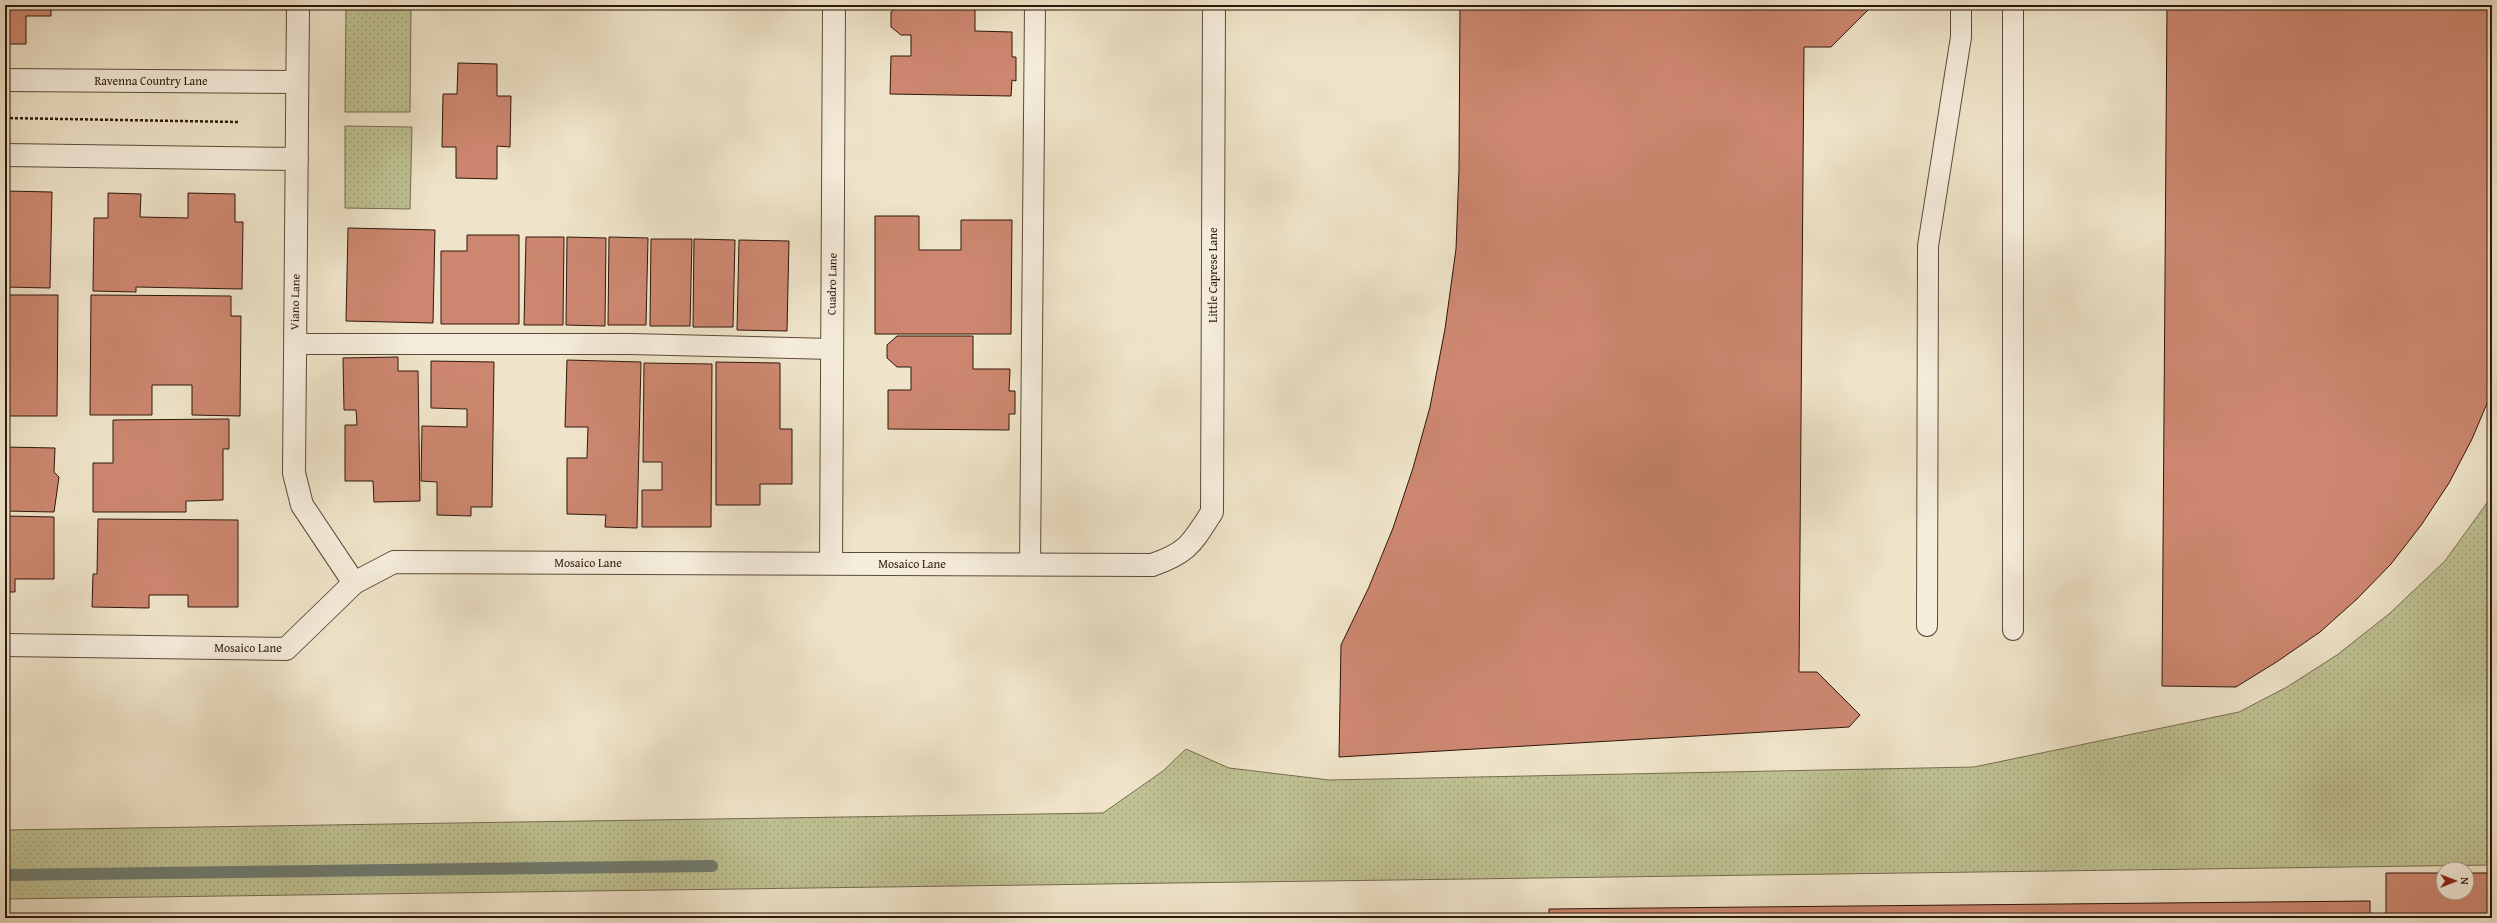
<svg xmlns="http://www.w3.org/2000/svg" width="2497" height="923" viewBox="0 0 2497 923" font-family="'Gentium Book Plus',serif">
  <style>
    .grass { fill: url(#grass-dots); stroke: #766c4f }
    .lines { fill: none; stroke-linecap: round; stroke-linejoin: round }
    .stream { stroke: #6f7c70; stroke-width: 12 }
    .building { fill: #cd8770; stroke: #2e170b }
    .lane-casing { stroke: #5e4a3a; stroke-width: 22 }
    .street-casing { stroke: #5e4a3a; stroke-width: 24 }
    .path { stroke: #2e170b; stroke-width: 2.5; stroke-dasharray: 3 2; stroke-linecap: butt }
    .lane { stroke: #f5eddc; stroke-width: 20 }
    .street { stroke: #f5eddc; stroke-width: 22 }
    .labels { text-anchor: middle; stroke-width: 3; stroke-linejoin: round; paint-order: stroke }
    .street-label { font-size: 12px; fill: #2e170b; stroke: #f5eddc }
  </style>
  <defs>
    <pattern id="grass-dots" width="8" height="8" patternUnits="userSpaceOnUse"><rect width="8" height="8" fill="#bfc293"/><path d="M2 2h.1M6 6h.1" fill="none" stroke="#a4a67d" stroke-width="1.8" stroke-linecap="round"/></pattern>
  </defs>
  <rect width="100%" height="100%" fill="#efe4c9"/>
  <filter id="stains"><feTurbulence type="fractalNoise" baseFrequency=".005" numOctaves="4"/><feColorMatrix values="0 0 0 0 .2 0 0 0 0 .09 0 0 0 0 .02 0 0 0 .5 -.17"/></filter>
  <radialGradient id="worn" r=".72"><stop offset=".6" stop-color="#630" stop-opacity="0"/><stop offset="1" stop-color="#630" stop-opacity=".3"/></radialGradient>
  <path class="grass" d="M346,5h65l-1,107h-65z
    M345,126l67,1 -2,82 -65,-1z
    M2492,496v369l-2487,34v-69l1098,-17 60,-42 23,-22 43,19 100,12 645,-13 265,-55 48,-25 50,-32 52,-41 56,-53z"/>
  <g class="lines">
    <path class="stream" d="M5,875l707,-9"/>
  </g>
  <path class="building" d="M5,5h46v11h-25v28h-21z
    M898,5h77v26l37,1v25h4v24l-4,-1 -1,16 -121,-2 1,-38h20v-21h-10l-10,-8v-15z
    M1460,5l412,1 -41,41h-27l-5,625h18l43,43 -11,12 -510,30 2,-112 28,-58 24,-59 20,-60 17,-61 15,-78 11,-80 3,-80z
    M2167,5h325l-1,389 -19,45 -23,44 -27,41 -31,40 -34,35 -37,33 -42,29 -42,26 -74,-1z
    M458,63l39,1v32h14l-1,51 -13,-1v33l-41,-1v-31h-14l1,-53h14z
    M5,191l47,1 -2,96 -45,-1z
    M108,193l33,1 -1,23 48,1v-25l47,1v28h8l-1,67 -106,-2v5l-43,-1 1,-73h14z
    M875,216h44v34h42v-30h51l-1,114h-136z
    M348,228l87,2 -2,93 -87,-2z
    M467,235h52v89h-78v-73h26z
    M526,237h38l-1,88h-39z
    M567,237l39,1 -1,88 -39,-1z
    M609,237l39,1 -2,87h-38z
    M651,239h41l-2,87h-40z
    M694,239l41,1 -2,87h-40z
    M739,240l50,1 -2,90 -50,-1z
    M5,295h53l-1,121h-52z
    M91,295l140,1v20h10l-1,100 -48,-1v-30h-40v30h-62z
    M897,336h76v33h37l-1,22h6v23h-6v16l-121,-1v-39h23v-23h-14l-10,-9v-13z
    M398,357v14h20l2,130 -46,1 -1,-21h-28v-56h12l-1,-15h-12l-1,-52z
    M567,360l74,2 -4,166 -32,-1 1,-12 -39,-1v-56h20l1,-31h-23z
    M431,361l63,1 -2,145h-21v9l-34,-1v-33l-16,-1 1,-55 45,1v-18l-36,-1z
    M716,362l64,1v66h12v55h-32v21h-44z
    M644,363l68,1 -1,163h-69v-37h20v-28h-19z
    M229,419v30h-6v51l-37,1v11h-93v-49h20v-43z
    M5,447l50,1 -1,24 5,5 -5,35 -49,-1z
    M5,516l49,1v62h-39v13h-10z
    M98,519l140,1v87h-50v-12h-39v13l-57,-1 1,-33h4z
    M2386,873h57v20h24v-20h25v45h-106z
    M2370,901v17h-821v-9z"/>
  <g class="lines">
    <g class="lane-casing">
      <path id="lane" d="M295,344h335l202,5
        M1030,565l5,-560
        M1927,626l1,-380 33,-209v-32
        M2013,630v-625"/>
    </g>
    <g class="street-casing">
      <path id="street" d="M298,5l-4,468 8,32 52,78
        M5,80l292,2
        M5,155l292,4
        M831,564l3,-559
        M5,645l281,4 68,-66 40,-21 758,3c36,-12 40,-22 60,-53l2,-507"/>
    </g>
    <path class="path" d="M5,118l233,4"/>
    <use href="#lane" class="lane"/>
    <use href="#street" class="street"/>
  </g>
  <g class="labels">
    <g class="street-label">
      <text x="151" y="85">Ravenna Country Lane</text>
      <text transform="translate(1213 275) rotate(-90)" y="4">Little Caprese Lane</text>
      <text transform="translate(832 284) rotate(-89)" y="4">Cuadro Lane</text>
      <text transform="translate(295 302) rotate(-89)" y="4">Viano Lane</text>
      <text x="588" y="567">Mosaico Lane</text>
      <text x="912" y="568">Mosaico Lane</text>
      <text x="248" y="652">Mosaico Lane</text>
    </g>
  </g>
  <rect width="2497" height="923" fill="none" stroke="#efe4c9" stroke-width="20"/>
  <rect x="6" y="6" width="2485" height="911" fill="none" stroke="#2e170b" stroke-width="2"/>
  <rect x="10" y="10" width="2477" height="903" fill="none" stroke="#2e170b"/>
  <g transform="translate(2455 881) rotate(90)"><circle r="19" fill="#f5eddc" stroke="#a59788"/>
  <path d="M0-3L7 15L0 10L-7 15Z" fill="#8f2418"/>
  <text y="-6" font-size="11" font-weight="bold" text-anchor="middle" fill="#2e170b">N</text>
  </g>
  <rect width="100%" height="100%" filter="url(#stains)"/>
  <rect width="100%" height="100%" fill="url(#worn)"/>
</svg>
